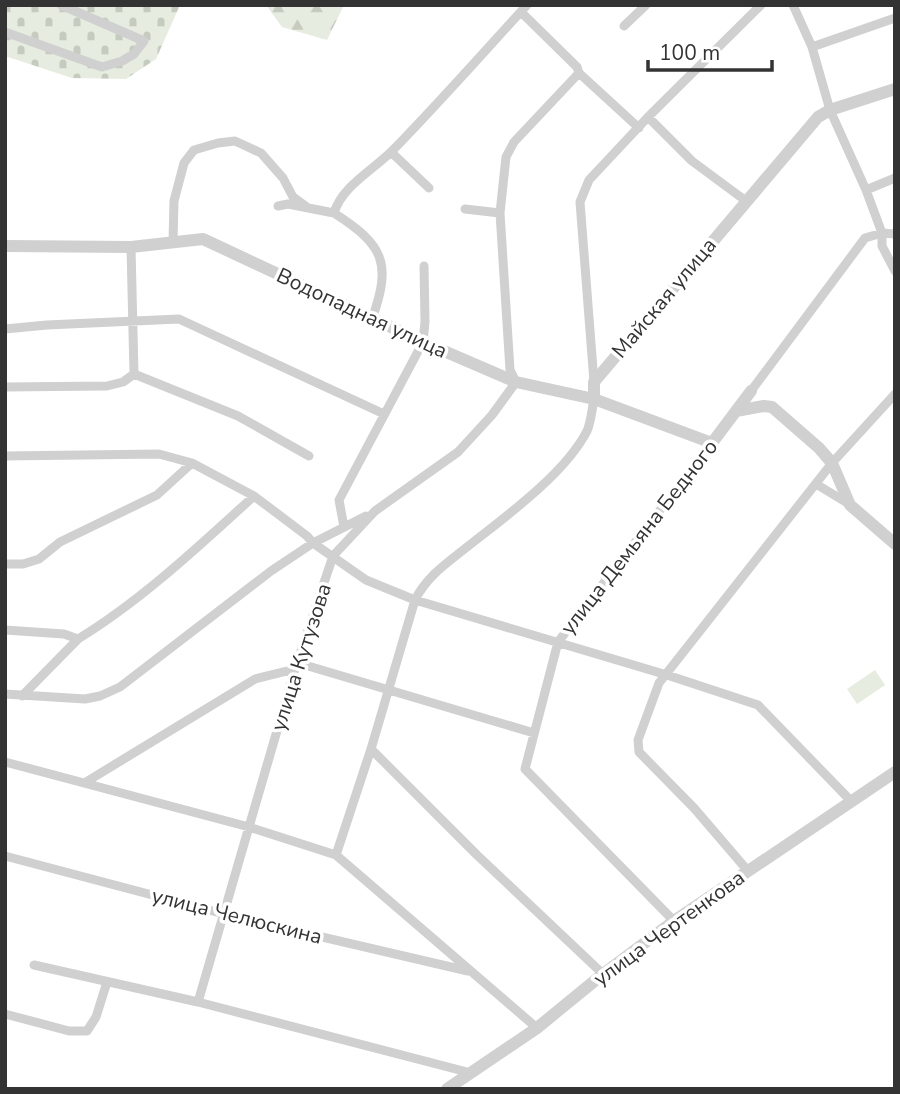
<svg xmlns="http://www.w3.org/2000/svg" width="900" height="1094" viewBox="0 0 900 1094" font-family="'Nunito Sans',sans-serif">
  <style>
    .forest { fill: url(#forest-firs) }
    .cemetery { fill: url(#cemetery-stones) }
    .pitch { fill: #e6ecdf }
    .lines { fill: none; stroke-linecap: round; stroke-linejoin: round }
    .minor { stroke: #d0d0d0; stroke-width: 9 }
    .tertiary { stroke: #d0d0d0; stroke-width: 12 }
    .labels { text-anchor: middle; stroke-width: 7; stroke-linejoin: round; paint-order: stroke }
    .street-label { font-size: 21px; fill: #333; stroke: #fff }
  </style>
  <defs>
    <pattern id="forest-firs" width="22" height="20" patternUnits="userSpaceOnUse" patternTransform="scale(1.75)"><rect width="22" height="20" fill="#e6ecdf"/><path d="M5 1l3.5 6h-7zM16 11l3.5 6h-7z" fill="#c6cbc0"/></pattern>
    <pattern id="cemetery-stones" width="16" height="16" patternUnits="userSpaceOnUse" patternTransform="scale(1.75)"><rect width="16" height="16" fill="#e6ecdf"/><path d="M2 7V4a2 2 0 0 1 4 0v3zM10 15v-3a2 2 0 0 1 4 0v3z" fill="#c6cbc0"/></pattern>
  </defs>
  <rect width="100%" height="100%" fill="#fff"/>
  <path class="forest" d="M266,5h78l-17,35 -45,-13z"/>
  <path class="cemetery" d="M5,5h175l-24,54 -30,20 -54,-1 -67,-22z"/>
  <path class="pitch" d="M875,670l10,15 -28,19 -10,-15z"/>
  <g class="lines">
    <path class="minor" d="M793,5l19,42 18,63 36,80 16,43v13l13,25
      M624,26l22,-21
      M5,32l97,35 20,-6 12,-7 10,-13 -83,-36
      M812,47l83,-29
      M579,73l60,55
      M648,117l44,44 54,40
      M391,152l38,36
      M866,190l29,-12
      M278,206l10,-2 46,9
      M465,209l35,4
      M173,242l1,-41 10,-38 10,-13 24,-7 17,-2 26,12 22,25 10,19 15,11
      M372,319c20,-56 12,-74 -38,-106 8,-27 39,-43 58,-62 46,-47 90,-97 135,-146
      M5,329l42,-4 132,-6 205,95
      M134,374l104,42 71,40
      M594,382l-14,-180 9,-22 59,-63 113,-112
      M5,387l102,-1 16,-4 11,-8 -3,-127
      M751,391l114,-153 17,-5 13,1
      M5,456l154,-2 33,9 62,33 53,40 6,7 53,37 49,20 252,75 91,30 92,95
      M816,484l33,20
      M344,527l-5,-27 84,-158 2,-20 -1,-56
      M5,564h18l16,-5 21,-17 97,-47 35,-32
      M5,630l59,4 14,5c64,-39 121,-93 176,-143
      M298,663l236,70
      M5,694l80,5 15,-3 20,-9 151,-116 42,-28 53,-27
      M22,696l56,-57
      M371,749l106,106 126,119
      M5,762l244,65 87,28 201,173
      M86,782l169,-103 40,-10
      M336,855l35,-106 44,-149c12,-24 32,-37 52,-53 38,-30 98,-73 120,-116 4,-9 5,-22 7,-32
      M5,856l219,58 244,57
      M748,871l-54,-63 -55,-56 -1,-12 21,-57 173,-220 63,-69
      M674,921l-149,-152 33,-127 154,-199
      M34,965l164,37 273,71
      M198,1002l97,-333 38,-113 42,-45 83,-59 34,-37 24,-33 -6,-12 -10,-157 6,-56 8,-15 65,-69 -2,-6 -56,-55
      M5,1014l64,17h18l9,-14 11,-35"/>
    <path class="tertiary" d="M5,246l126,1 72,-8 220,103 93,40 78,17 118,44 39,-52
      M594,399v-17l224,-265 12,-7 65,-21
      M736,411l28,-5 8,1 47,41 13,15 18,42 45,39
      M447,1089l90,-61 66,-54 71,-53 221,-149"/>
  </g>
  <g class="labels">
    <g class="street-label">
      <text transform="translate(664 298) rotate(-50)" y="7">Майская улица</text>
      <text transform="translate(362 313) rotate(25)" y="7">Водопадная улица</text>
      <text transform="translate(639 537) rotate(-52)" y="7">улица Демьяна Бедного</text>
      <text transform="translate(301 657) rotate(-72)" y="7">улица Кутузова</text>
      <text transform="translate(237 916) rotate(14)" y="7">улица Челюскина</text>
      <text transform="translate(669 928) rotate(-36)" y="7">улица Чертенкова</text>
    </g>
  </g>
  <rect width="900" height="1094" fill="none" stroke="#333333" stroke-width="14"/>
  <path d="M648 60v10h124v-10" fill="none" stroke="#333333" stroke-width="3.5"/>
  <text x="659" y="60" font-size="21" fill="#333333" stroke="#ffffff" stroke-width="5" paint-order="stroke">100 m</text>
</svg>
